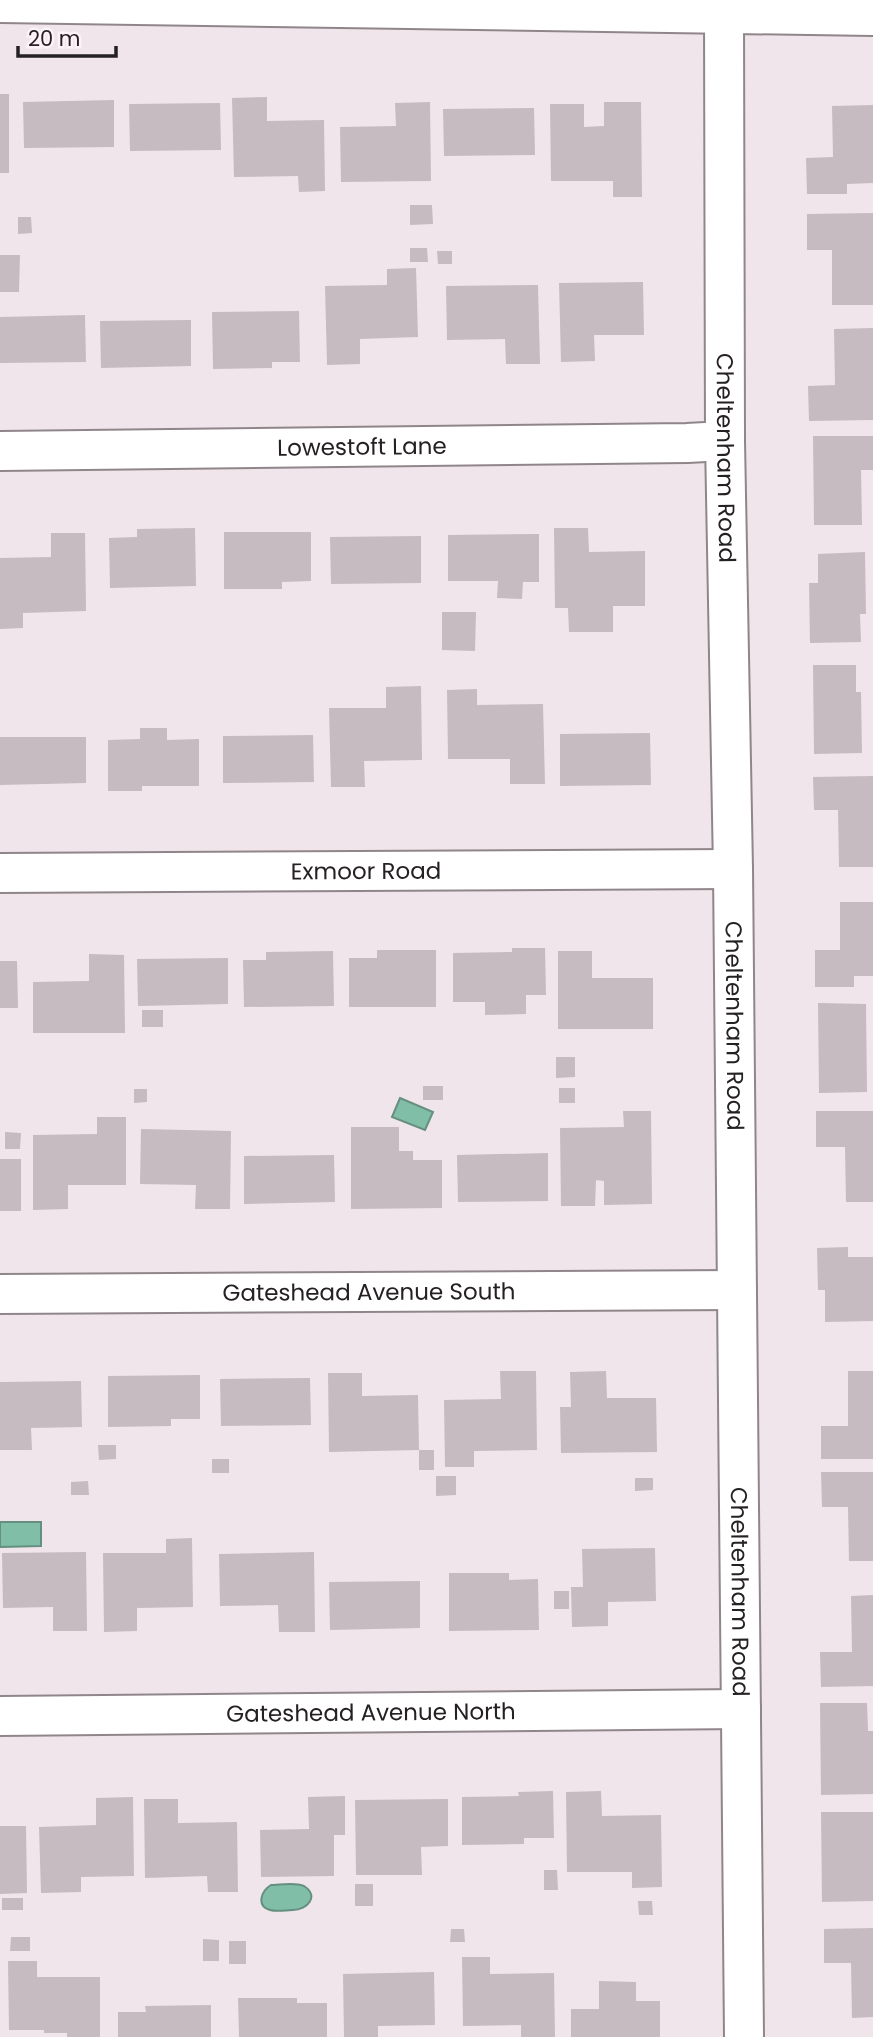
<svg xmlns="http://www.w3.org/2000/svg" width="873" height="2037" viewBox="0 0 873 2037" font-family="Poppins,sans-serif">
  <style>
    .water { fill: #80bea8; stroke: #658f80; stroke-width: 2 }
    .building { fill: #c6bbc0 }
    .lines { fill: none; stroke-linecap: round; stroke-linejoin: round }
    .minor-casing { stroke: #90868a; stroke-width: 42 }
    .minor { stroke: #fff; stroke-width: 38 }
    .labels { text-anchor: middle; stroke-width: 5; stroke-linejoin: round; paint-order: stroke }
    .street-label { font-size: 23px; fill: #252122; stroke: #fdf2f7 }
  </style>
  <rect width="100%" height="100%" fill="#f0e5ea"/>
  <path class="water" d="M400,1098l33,14 -8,18 -33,-13z
    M0,1522h41v24l-41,1z
    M271,1885c9,0 24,-3 33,1 16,10 3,24 -11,24 -7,0 -16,2 -23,0 -14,-4 -9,-19 1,-25z"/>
  <path class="building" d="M0,94h9v79h-9z
    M267,97v24l57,-1 1,71 -26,1 -1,-16 -64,1 -2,-79z
    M114,100v47l-90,1 -1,-46z
    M430,102l1,79 -90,1 -1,-55 56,-1 -1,-23z
    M604,102h37l1,95h-29v-16h-62l-1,-77h34v23l20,-1z
    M220,103l1,47 -91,1 -1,-47z
    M873,105v78l-26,1v10h-40l-1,-36 27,-1 -1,-51z
    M534,108l1,47 -91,1 -1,-47z
    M410,205h22l1,19 -23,1z
    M873,213v92h-41v-55h-25v-36z
    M18,217h13l1,16 -14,1z
    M410,248h17l1,14h-18z
    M437,251h15v13h-14z
    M0,255h20l-1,37h-19z
    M416,268l2,69 -58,2v25l-33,1 -2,-79 62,-1v-16z
    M643,282l1,53h-50l1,26 -34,1 -2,-79z
    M538,285l2,79h-34l-1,-25 -58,1 -1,-54z
    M299,311l1,51h-28v6l-59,1 -1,-57z
    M85,315l1,47 -86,1v-46z
    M191,320v46l-90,2 -1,-47z
    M873,328v92l-64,1 -1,-35 27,-1 -1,-56z
    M813,436h60v34h-12l1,55h-48z
    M195,528l1,58 -86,2 -1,-50 28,-1v-8z
    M554,528h34l1,24 56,-1v55h-32v26h-44l-1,-24h-13z
    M224,532h87v49l-29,1v7h-58z
    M51,533h34l1,78 -63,2v15l-23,1v-71l51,-1z
    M539,534v48h-16l-1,17 -25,-1 1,-17h-50v-46z
    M421,536v47l-90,1 -1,-47z
    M865,552l1,62h-6l1,28 -51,1 -1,-60h9v-29z
    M442,612h34l-1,39 -33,-1z
    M813,665h43v27h5l1,61 -48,1z
    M421,686l1,74 -58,1 1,26h-34l-2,-79h57v-21z
    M477,689v16l66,-1 2,80h-35v-25h-62l-1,-69z
    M140,728h27v12l32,-1v47h-57v5h-34v-51l32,-1z
    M650,733l1,52 -91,1v-52z
    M313,735l1,47 -91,1v-47z
    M0,737h86v46l-86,2z
    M873,776v91h-34l-1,-57h-24l-1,-33z
    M840,902h33v74h-19v11h-39v-37h25z
    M512,948h33l1,47h-20v19l-41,1v-13h-32v-49l59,-1z
    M377,950h59v57h-87v-49h28z
    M333,951l1,55 -90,1 -1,-47h23v-8z
    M558,951h34v27h61v51h-95z
    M89,954l35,1 1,78h-92v-51l56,-1z
    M228,958v46l-90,2 -1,-47z
    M0,961h17l1,47h-18z
    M818,1003l48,1 1,88 -48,1z
    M142,1010h21v17h-21z
    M556,1057h19v20l-19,1z
    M423,1086h20v14h-20z
    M559,1088h16v15h-16z
    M134,1089h13v13l-13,1z
    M623,1111h28l1,93 -48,1v-24l-8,-1 -1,26h-34l-1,-78 64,-1z
    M816,1111h57v91h-27l-1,-55h-29z
    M97,1117h29v68h-58v24l-35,1v-75l64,-1z
    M351,1127h48v24h14v9h29v48l-91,1z
    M141,1129l90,2 -1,78h-35l1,-24 -56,-1z
    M5,1132l16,1 -1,16h-15z
    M548,1153v48l-90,1 -1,-47z
    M334,1155l1,47 -91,2v-48z
    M0,1159h21v52h-21z
    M848,1247v10h25v64l-48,1v-32h-7l-1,-42z
    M500,1371h36l1,79 -63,1v16h-29l-1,-67 57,-1z
    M606,1371l1,27h49l1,54 -96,1 -1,-46h11l-1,-35z
    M848,1371h25v88h-52v-33h27z
    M328,1373h34v23l56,-1 1,55 -90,2z
    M200,1375v44h-29v7l-63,1v-51z
    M310,1378l1,47 -90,1 -1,-47z
    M81,1381l1,46 -51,1 1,22h-32v-68z
    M98,1445h18v14l-17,1z
    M419,1450h15v20h-15z
    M212,1459h17v14h-17z
    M821,1472h52v89h-24l-1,-54h-26z
    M436,1476h20v19l-20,1z
    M635,1478h18v12l-18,1z
    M88,1481l1,14h-18v-13z
    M192,1538l1,69 -56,1v23l-33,1 -1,-79h63v-14z
    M655,1548l1,53 -48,1v24l-36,1 -1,-40h12l-1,-38z
    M86,1552l1,79h-34v-24l-50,1 -1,-55z
    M314,1552l1,80h-36l-1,-27 -58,1 -1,-52z
    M449,1573h60v7l29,-1 1,51 -90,1z
    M420,1581v47l-90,2 -1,-48z
    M554,1591h15v18h-15z
    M873,1595v91l-52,1 -1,-35h32l-1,-56z
    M820,1703h47l1,28h5v63l-52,1z
    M553,1791l1,47h-30v6l-62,1v-48l57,-1 -1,-4z
    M601,1791l1,25 59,-1 1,72 -30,1v-16h-65l-1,-80z
    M345,1796v39h-11v41l-73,1 -1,-47 49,-1 -1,-32z
    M133,1797l1,79 -53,1v15l-40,1 -2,-66 57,-2v-27z
    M144,1799h34v24l59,-1 1,70h-30l-1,-16 -62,2z
    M448,1799v47l-27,1 1,28h-66l-1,-75z
    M821,1812h52v89l-51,1z
    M0,1826h26l1,67 -27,1z
    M544,1870h13l1,20h-14z
    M355,1884h18v22h-18z
    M2,1898h21v12h-21z
    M638,1901h14l1,14h-14z
    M873,1928v89l-21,1 -1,-55h-27v-34z
    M451,1929h13l1,13h-15z
    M11,1937h19v14h-20z
    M203,1939l16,1v21h-16z
    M229,1941h17v23h-17z
    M462,1957h28v17l64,-1 1,64h-34v-12l-58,1z
    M8,1961h29v16h63v60h-33v-4h-23v-3h-35z
    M434,1972l1,53 -57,1v11h-34l-1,-63z
    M599,1981l37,1v19h24v36h-89v-28h28z
    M238,1998h59v5h30v34h-88z
    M211,2005v32h-93v-25h28l-1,-6z"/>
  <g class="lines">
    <g class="minor-casing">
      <g id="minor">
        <path d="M0,3l873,13"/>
        <path id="s1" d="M724,14l1,427 8,428 11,1168"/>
        <path id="s2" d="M0,451l687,-8 38,-2"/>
        <path id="s3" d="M0,873l733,-4"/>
        <path id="s4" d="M0,1294l737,-4"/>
        <path id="s5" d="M0,1716l741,-7"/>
      </g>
    </g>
    <use href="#minor" class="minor"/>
  </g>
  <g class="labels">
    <g class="street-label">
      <text dy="8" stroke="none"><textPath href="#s2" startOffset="362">Lowestoft Lane</textPath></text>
      <text dy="8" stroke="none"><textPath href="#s1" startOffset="444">Cheltenham Road</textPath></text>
      <text dy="8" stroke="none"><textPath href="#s3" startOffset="366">Exmoor Road</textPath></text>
      <text dy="8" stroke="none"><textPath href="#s1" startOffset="1012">Cheltenham Road</textPath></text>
      <text dy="8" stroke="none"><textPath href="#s4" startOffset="369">Gateshead Avenue South</textPath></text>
      <text dy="8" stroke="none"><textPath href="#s1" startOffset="1578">Cheltenham Road</textPath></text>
      <text dy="8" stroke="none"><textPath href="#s5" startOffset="371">Gateshead Avenue North</textPath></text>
    </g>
  </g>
  <path d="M18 46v10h98v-10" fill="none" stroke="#252122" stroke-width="3.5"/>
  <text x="28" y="46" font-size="21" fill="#252122" stroke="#fdf2f7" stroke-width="5" paint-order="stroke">20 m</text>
</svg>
